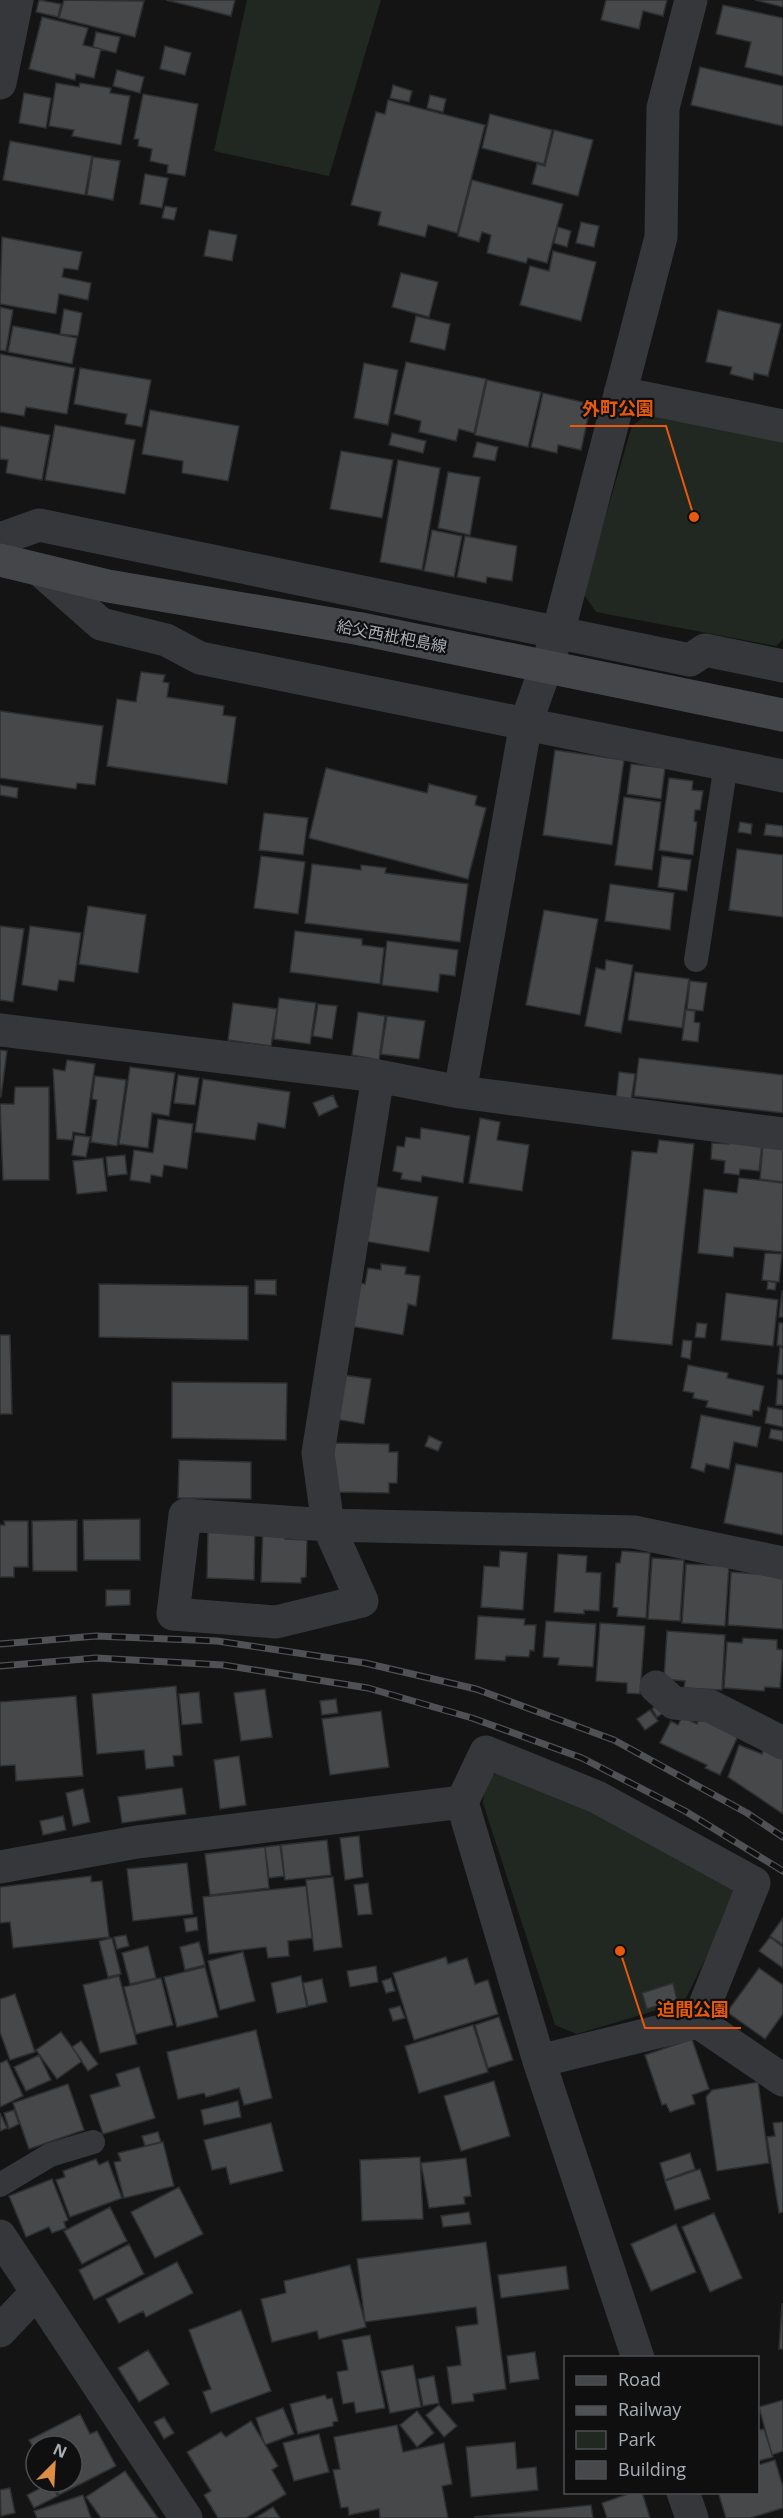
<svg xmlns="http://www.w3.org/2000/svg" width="783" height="2518" viewBox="0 0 783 2518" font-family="'Open Sans','Noto Sans JP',sans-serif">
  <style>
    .green { fill: #212821 }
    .building { fill: #46484a; stroke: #2e2f31; stroke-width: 1.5 }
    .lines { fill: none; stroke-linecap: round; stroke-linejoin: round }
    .service { stroke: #35373a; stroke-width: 24 }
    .minor { stroke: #35373a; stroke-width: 33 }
    .secondary { stroke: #44464a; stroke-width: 33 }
    .rail-casing { stroke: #4f5155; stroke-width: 7 }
    .rail { stroke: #0f0f10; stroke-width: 4.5; stroke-dasharray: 14; stroke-linecap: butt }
    .secondary-bridge { stroke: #44464a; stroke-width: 33 }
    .labels { text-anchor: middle; stroke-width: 4.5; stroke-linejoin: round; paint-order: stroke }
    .street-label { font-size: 16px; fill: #a7aeb4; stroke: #0f0f10 }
    .leader { fill: none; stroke: #e8590c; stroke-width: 2 }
    .callout-dot { fill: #e8590c; stroke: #0f0f10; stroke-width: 2 }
    .callout-label { font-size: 18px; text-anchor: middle; font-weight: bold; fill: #e8590c; stroke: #0f0f10; stroke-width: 4.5; stroke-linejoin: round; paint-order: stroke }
  </style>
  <rect width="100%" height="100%" fill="#141415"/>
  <path class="green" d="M247,0h134l-52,176 -115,-25z
    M651,411l132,30v198l-7,7 -180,-34 -13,-19 49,-167z
    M506,1772l80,31 145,79 4,17 -51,103 -107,32 -22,-9 -72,-222 3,-27z"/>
  <path class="building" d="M39,0l22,4 -3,13 -22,-5z
    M64,0l80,1 -9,36 -76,-19z
    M166,0h69l-4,16z
    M606,0h61l-4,16 -20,-5 -4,18 -38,-9z
    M755,0h28v7z
    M723,5l60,13v58l-38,-9 6,-25 -35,-8z
    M42,17l46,11 -5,17 18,4 -7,29 -18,-4 -1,6 -46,-11z
    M96,32l24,5 -4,16 -23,-6z
    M165,46l26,7 -6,22 -25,-6z
    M700,67l83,19v40l-92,-21z
    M117,70l27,7 -4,16 -27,-7z
    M56,83l23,4 1,-4 31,5 -1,5 20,3 -9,49 -49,-9 2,-6 -25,-4z
    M393,85l19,6 -3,11 -19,-4z
    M24,93l27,5 -5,30 -27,-5z
    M143,94l55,10 -13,72 -18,-3 1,-8 -18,-4 2,-12 -14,-3 1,-7h-5z
    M430,95l16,4 -3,13 -16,-4z
    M388,100l97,25 -28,108 -29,-8 -3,12 -47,-12 3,-13 -30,-7 25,-93 9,2z
    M490,114l62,16 -8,34 -62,-16z
    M554,130l39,10 -15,56 -46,-12 5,-20 8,2z
    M10,141l82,15 -7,39 -82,-15z
    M93,157l27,4 -7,39 -26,-5z
    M145,174l23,4 -6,30 -22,-4z
    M472,180l91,24 -16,59 -19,-5 -2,5 -39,-10 4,-18 -9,-3 -3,10 -21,-6z
    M165,206l12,2 -3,12 -12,-2z
    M581,222l18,4 -5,21 -18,-4z
    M558,227l13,4 -4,16 -13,-4z
    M209,230l28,5 -5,26 -28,-5z
    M2,237l80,15 -4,18 -14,-2 -2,9 29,6 -3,17 -29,-6 -3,20 -56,-10z
    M553,251l43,11 -15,59 -61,-16 10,-39 19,5z
    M401,273l37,9 -9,35 -37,-10z
    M0,307l13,3 -7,41 -6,-1z
    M64,309l18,4 -4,23 -18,-2z
    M718,310l63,14 -13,52 -14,-3 -1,7 -23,-6 2,-7 -26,-5z
    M416,316l34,8 -5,26 -35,-8z
    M13,326l64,12 -5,26 -64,-12z
    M0,354l75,14 -8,46 -41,-7 -2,9 -24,-4z
    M406,362l80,17 -12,54 -15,-4 -3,12 -37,-9 2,-11 -27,-7z
    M364,363l34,7 -10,55 -34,-7z
    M80,368l71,12 -9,47 -17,-3 2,-10 -53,-10z
    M487,380l54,12 -13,55 -53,-12z
    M543,393l48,11 -10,46 -23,-5 -1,8 -26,-6z
    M150,410l89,16 -11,55 -46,-8 1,-12 -41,-7z
    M55,425l80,15 -10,54 -80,-14z
    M0,426l50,9 -8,45 -36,-7 2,-13 -8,-1z
    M392,433l34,8 -3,12 -34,-8z
    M477,442l21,5 -3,14 -22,-4z
    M341,451l52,9 -11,58 -52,-9z
    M398,460l42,8 -18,102 -42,-8z
    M448,472l32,5 -10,58 -32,-7z
    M432,530l30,6 -8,41 -30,-6z
    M465,536l52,10 -5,35 -25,-4 -1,6 -29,-6z
    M141,672l24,3 -2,7 6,1 -2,14 57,9 -1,9 13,2 -9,67 -120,-18 10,-67 19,3z
    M0,711l103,15 -8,59 -18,-2 -1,6 -76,-11z
    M555,750l69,10 -12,85 -69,-10z
    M631,764l34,4 -4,31 -34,-5z
    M326,768l101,25 2,-9 48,12 -2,9 11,3 -18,71 -159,-41z
    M669,778l24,3 -1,9 11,1 -3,19h-5l-1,11 3,1 -4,33 -34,-5z
    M0,785l18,3 -1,10 -17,-3z
    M624,797l37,5 -9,68 -37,-5z
    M264,813l44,5 -5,37 -44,-5z
    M740,822l12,2 -1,10 -13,-2z
    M766,824l17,2v11l-19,-2z
    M737,849l46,6v62l-54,-7z
    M261,856l44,6 -7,52 -44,-6z
    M662,856l29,4 -4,31 -29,-4z
    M312,864l49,6v-5l25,3 -1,5 83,11 -8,58 -155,-19z
    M610,884l64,9 -4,37 -65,-9z
    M88,906l58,9 -8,58 -59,-9z
    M544,910l54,9 -18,96 -54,-10z
    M0,926l24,3 -11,73 -13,-2z
    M30,926l51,7 -7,49 -15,-2 -2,11 -35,-6z
    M295,931l67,8v6l22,3 -4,36 -90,-12z
    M387,941l71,9 -3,26 -15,-2 -2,18 -56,-7z
    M606,960l27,5 -12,68 -36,-7 11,-58 9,2z
    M635,972l54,7 -7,49 -54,-8z
    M690,981l17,2 -4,28 -16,-2z
    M279,998l37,5 -6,41 -36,-5z
    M233,1003l44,6 -6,37 -43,-6z
    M318,1004l19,2 -5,33 -19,-3z
    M686,1010l9,1 -1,11 6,1 -2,19 -16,-2z
    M358,1012l27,4 -6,44 -27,-5z
    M387,1016l38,5 -6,38 -38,-5z
    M0,1050l7,1 -6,46h-1z
    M639,1058l144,17v38l-149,-17z
    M67,1060l28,4 -10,70 -12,-2 -1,8 -15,-1 -4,-70 12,2z
    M130,1067l45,6 -6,43 -17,-3 -4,35 -29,-4z
    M619,1072l16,2 -4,27 -15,-1z
    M178,1075l21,3 -4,27 -21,-2z
    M95,1076l31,4 -9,66 -26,-4 6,-42 -5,-1z
    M203,1079l87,13 -5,36 -27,-5 -3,17 -60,-8z
    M15,1087h34v93h-46l-3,-76h14z
    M333,1095l5,12 -19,9 -6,-13z
    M480,1118l20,4 -3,18 32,5 -7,46 -53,-8z
    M158,1119l35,5 -6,45 -23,-4 -2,12 -11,-2 -1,8 -20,-3 4,-30 19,3z
    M421,1128l49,8 -7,47 -41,-7 -1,6 -20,-3 1,-6 -9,-2 4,-25 7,1 2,-10 14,2z
    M75,1135l15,2 -4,20 -14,-2z
    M659,1140l35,4 -22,201 -60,-6 20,-188 25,2z
    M729,1140l33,4 -3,27 -19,-2 -1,6 -15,-2 1,-12 -14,-2 1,-16 17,1z
    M763,1144l20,2v36l-23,-3z
    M125,1155l2,19 -19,2 -2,-19z
    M103,1158l4,33 -30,3 -4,-33z
    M739,1178l44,5 -1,69 -48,-5 -1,10 -35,-4 6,-64 33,4z
    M366,1185l72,12 -9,55 -71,-12z
    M765,1253l17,1 -3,28 -17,-2z
    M381,1264l25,3 -1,7 15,2 -4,30 -8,-2 -5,31 -59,-10 6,-44 15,3 3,-16 13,2z
    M255,1280h21v15l-21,-1z
    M768,1281l8,2 -1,7 -8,-1z
    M99,1284l149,2v54l-149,-3z
    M782,1291h1v26h-4z
    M726,1293l52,7 -5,46 -52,-6z
    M697,1323l10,1 -2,14 -10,-1z
    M779,1323h4v23l-6,-1z
    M0,1335h10l2,79h-12z
    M683,1340l9,1 -2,18 -9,-2z
    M780,1347l3,1v27l-6,-1z
    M688,1365l40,8 -1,5 37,8 -5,25 -6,-1 -1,6 -46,-9 2,-6 -15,-3 1,-5 -11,-2z
    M336,1374l35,5 -7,45 -35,-6z
    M778,1379l5,1v25h-7z
    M172,1382l115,1 -1,57 -114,-2z
    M768,1407l15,3v17l-18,-4z
    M701,1415l60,12 -4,20 -23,-5 -5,27 -23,-5 -2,8 -13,-4z
    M771,1429l12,2v10l-14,-3z
    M429,1436l13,6 -4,9 -13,-5z
    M334,1443l55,1v8h9l-1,31h-8v10l-56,-1z
    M179,1460l72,2v37l-73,-1z
    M736,1464l47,9v62l-59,-12z
    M140,1519v41h-56l-1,-40z
    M77,1520v51h-44l-1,-50z
    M4,1521h24v46h-14v10h-14v-52h5z
    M208,1525l47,1 -1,54 -47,-2z
    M263,1526l23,1 -1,12 22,1 -1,37 -5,1v5l-40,-1z
    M500,1551l27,2 -4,57 -42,-3 3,-41 15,1z
    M622,1551l28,2 -4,65 -29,-2 1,-8 -5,-1 3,-44h4z
    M558,1554l29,2 -1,16 15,1 -2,38 -15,-1v4l-30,-2z
    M652,1558l32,2 -4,61 -32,-2z
    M686,1564l43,2 -4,60 -43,-3z
    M731,1572l52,4v53l-55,-4z
    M106,1590h24v15l-24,1z
    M478,1616l47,3 -1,6h12l-2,26 -4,-1 -1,7 -23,-1 -1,5 -30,-2z
    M546,1621l50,3 -3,43 -35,-2 1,-7 -16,-1z
    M600,1623l45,3 -5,68 -13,-1v-10l-31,-2z
    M667,1631l58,4 -3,55 -38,-2 1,-7 -21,-2z
    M743,1638l34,2v9l6,1 -3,38 -15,-1 -1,4 -40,-3 3,-46 15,1z
    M176,1686l6,69 -9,1 1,10 -28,3 -2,-19 -47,4 -5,-60z
    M265,1689l7,48 -31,4 -7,-48z
    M199,1692l3,31 -20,2 -3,-31z
    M76,1696l7,80 -67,5 -1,-16 -15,1v-64z
    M336,1699l2,14 -16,2 -2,-14z
    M658,1705l5,8 -6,4 -5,-8z
    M650,1710l8,11 -13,9 -8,-11z
    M381,1711l8,56 -59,8 -8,-56z
    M682,1717l15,7 2,-6 39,18 -18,39 -15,-7 2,-3 -47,-22 11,-22 7,4z
    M739,1745l23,9 2,-7 19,7v60l-55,-37z
    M239,1756l7,49 -26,4 -6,-49z
    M182,1788l4,26 -64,9 -4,-26z
    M83,1789l7,33 -17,4 -7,-33z
    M63,1816l3,14 -23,5 -3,-14z
    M359,1836l4,41 -18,3 -5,-42z
    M327,1840l4,35 -46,5 -4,-35z
    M280,1845l4,31 -15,2 -4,-31z
    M265,1847l4,41 -59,7 -5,-41z
    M187,1863l6,51 -60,7 -6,-52z
    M91,1876v6l11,-1 7,56 -96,11 -3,-26 -10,1v-36z
    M333,1877l9,70 -28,4 -8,-71z
    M368,1883l4,31 -14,1 -4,-30z
    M306,1886l6,52 -24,3 1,15 -21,2 -2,-11 -57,7 -6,-57z
    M197,1917l1,13 -12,2 -2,-13z
    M783,1918v27l-13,-9z
    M126,1935l3,11 -12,3 -3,-12z
    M770,1937l13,10v21l-24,-17z
    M112,1938l9,36 -13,3 -9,-36z
    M199,1942l6,23 -20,5 -5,-23z
    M148,1946l8,32 -26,6 -8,-31z
    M243,1952l12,49 -35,9 -12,-49z
    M446,1957l2,7 19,-6 8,26 13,-4 10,34 -84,26 -21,-67z
    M376,1966l2,16 -28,5 -3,-16z
    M205,1967l13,50 -41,10 -13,-50z
    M759,1968l24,17v29l-18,25 -38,-27z
    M119,1976l18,68 -37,9 -17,-68z
    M301,1976l6,31 -30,6 -6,-30z
    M161,1978l12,47 -37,9 -12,-47z
    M391,1978l4,13 -9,2 -4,-12z
    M322,1979l5,23 -19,4 -5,-23z
    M673,1983l4,17 -30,9 -5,-16z
    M15,1994l20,58 -25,8 -10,-28v-33z
    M400,2006l5,12 -12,3 -4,-12z
    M499,2017l14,43 -25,8 -13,-43z
    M473,2025l15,47 -69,21 -14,-47z
    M256,2030l16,68 -28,7 -5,-17 -33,9 -2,-4 -26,6 -11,-47z
    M61,2032l21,29 -25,18 -21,-29z
    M692,2039l17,50 -17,6 3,9 -25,8 -4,-8 -4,1 -17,-50z
    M81,2041l17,23 -10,7 -16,-24z
    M39,2055l12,25 -25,11 -12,-24z
    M7,2060l16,36 -23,11v-44z
    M139,2067l16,51 -52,16 -13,-39 30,-9 -4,-12z
    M494,2081l16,55 -49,15 -17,-55z
    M758,2082l11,81 -52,8 -11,-74 6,-7z
    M68,2084l16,46 -55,19 -16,-46z
    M238,2101l3,16 -37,8 -3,-15z
    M14,2110l5,14 -10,5 -5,-16z
    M0,2113l7,15 -7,3z
    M783,2122v90l-4,1 -12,-76 8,-1 -2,-13z
    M271,2123l12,48 -53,13 -4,-17 -14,3 -8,-30z
    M158,2132l3,10 -16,4 -3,-10z
    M163,2142l11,44 -50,12 -10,-36 7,-1 -3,-8z
    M690,2153l5,16 -30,11 -5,-17z
    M420,2157l3,62 -61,2 -2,-61z
    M466,2158l5,38 -7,1 1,7 -36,4 -8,-45z
    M96,2159l3,6 9,-4 14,37 -52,19 -14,-37 9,-3 -2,-6z
    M700,2169l10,30 -35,11 -10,-29z
    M52,2179l16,41 -4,2 2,6 -14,5 -3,-6 -23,10 -17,-41z
    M179,2187l24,47 -48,24 -24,-46z
    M110,2207l17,34 -45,23 -18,-33z
    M469,2212l2,12 -28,3 -2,-11z
    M714,2213l28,65 -32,14 -28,-65z
    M676,2224l20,48 -45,19 -20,-47z
    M486,2242l20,147 -33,5 1,7 -22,3 -5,-37 14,-2 -5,-38 22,-3 -2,-17 -111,15 -8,-63z
    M129,2244l15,30 -50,26 -15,-30z
    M177,2262l16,31 -47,24 -3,-6 -24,12 -13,-24z
    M350,2265l16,62 -47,12 -2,-8 -45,11 -11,-43 25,-6 -2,-12z
    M566,2266l3,23 -68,9 -3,-23z
    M782,2304h1v45h-4z
    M241,2310l30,81 -60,22 -8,-21 8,-3 -22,-59z
    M370,2335l15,73 -29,5 -2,-11 -11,2 -6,-32 11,-2 -6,-30z
    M148,2350l21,34 -30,18 -21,-34z
    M535,2352l4,27 -29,4 -3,-27z
    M413,2365l8,42 -31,6 -9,-42z
    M434,2376l5,27 -16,3 -5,-27z
    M325,2395l2,4 5,-1 6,23 -5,1v4l-35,8 -8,-30z
    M783,2400v51l-11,4 -13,-48z
    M439,2405l18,21 -13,11 -18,-22z
    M283,2408l11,26 -29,11 -9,-27z
    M417,2411l17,22 -17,14 -17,-22z
    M80,2414l10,20 7,-3 19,35 -57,29 -7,-13h20v-36h-36v6l-7,-12z
    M164,2417l10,16 -10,6 -10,-17z
    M251,2421l27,45 -6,4 14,24 -40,24h-28l-14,-23 7,-4 -24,-39 34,-20 5,5z
    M397,2425l6,27 41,-9 8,41 -10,2 6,32h-68l-1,-9 -30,6 -1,-8 -7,1 -8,-38 7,-1 -6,-32z
    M764,2429l9,28 -15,4v-31z
    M319,2434l10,38 -35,9 -11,-38z
    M515,2442l2,27 19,-2 2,23 -67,7 -5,-50z
    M775,2460l8,27v21l-33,10h-24l-8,-26h40v-27z
    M125,2471l33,47h-57l-15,-21z
    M50,2483l8,13 -24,12 -7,-13z
    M10,2488l5,25 -14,3 -1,-26z
    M634,2492h8l8,26h-43l-5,-15z
    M83,2495l8,23h-54l-3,-7z
    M591,2505l2,13 -119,-1z
    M273,2507l7,11h-25z"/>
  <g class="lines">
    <path class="service" d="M696,960l30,-196
      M0,2185l50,-30 43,-13"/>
    <path class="minor" d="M0,83l17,-83
      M620,393l163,33
      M0,539l39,-14 651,135 15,-10 78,16
      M40,570l61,54 65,16 34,18 583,118
      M0,1030l378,46 82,16 323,42
      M378,1076l-60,377 10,72 34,76 -86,21 -103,-8 12,-99 143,10 306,7 149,31
      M460,1092l66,-369 32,-90 103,-396 2,-129 28,-108
      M656,1687l18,16 36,3 73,37
      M462,1802l24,-50 111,45 157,86 -56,139
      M0,1867l137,-25 325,-40 77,259 99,297
      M539,2061l159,-39 85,58
      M0,2236l186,282
      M0,2331l36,-38
      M683,2492l9,26"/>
    <path class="secondary" d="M0,560l108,26 253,43"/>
    <g class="rail-casing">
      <path id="rail" d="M0,1644l96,-8 121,5 148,22 111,26 138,51 133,73 36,24
        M0,1666l96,-8 127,7 145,23 104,30 110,40 103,53 98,60"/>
    </g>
    <use href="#rail" class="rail"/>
    <path class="secondary-bridge" d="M361,629l422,86"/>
  </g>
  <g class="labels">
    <g class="street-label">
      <text transform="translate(392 636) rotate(11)" y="6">給父西枇杷島線</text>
    </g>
  </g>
  <path class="leader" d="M694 517L666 426H570M620 1951L645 2028H741"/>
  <g class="callout-dot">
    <circle cx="694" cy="517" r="6"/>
    <circle cx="620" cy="1951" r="6"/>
  </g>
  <g class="callout-label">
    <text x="618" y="415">外町公園</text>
    <text x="693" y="2016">迫間公園</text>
  </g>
  <rect x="564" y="2356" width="195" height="138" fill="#0f0f10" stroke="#4c4f52" stroke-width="1.5"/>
  <rect x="576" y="2376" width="30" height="9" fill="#44464a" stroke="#4c4f52" stroke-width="1.5"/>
  <text x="618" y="2386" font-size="18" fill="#a7aeb4">Road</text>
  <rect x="576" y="2406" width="30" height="9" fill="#4f5155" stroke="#4c4f52" stroke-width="1.5"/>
  <text x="618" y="2416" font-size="18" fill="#a7aeb4">Railway</text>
  <rect x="576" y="2431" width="30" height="18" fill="#212821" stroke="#4c4f52" stroke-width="1.5"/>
  <text x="618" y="2446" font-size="18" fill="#a7aeb4">Park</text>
  <rect x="576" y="2461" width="30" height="18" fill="#46484a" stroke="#4c4f52" stroke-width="1.5"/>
  <text x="618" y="2476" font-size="18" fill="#a7aeb4">Building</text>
  <g transform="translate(54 2464) rotate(24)"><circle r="28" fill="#0f0f10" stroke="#4c4f52" stroke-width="1.5"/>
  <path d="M0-4.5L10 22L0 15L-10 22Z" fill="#dd8e44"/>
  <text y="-9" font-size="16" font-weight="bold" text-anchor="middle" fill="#a7aeb4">N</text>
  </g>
</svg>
